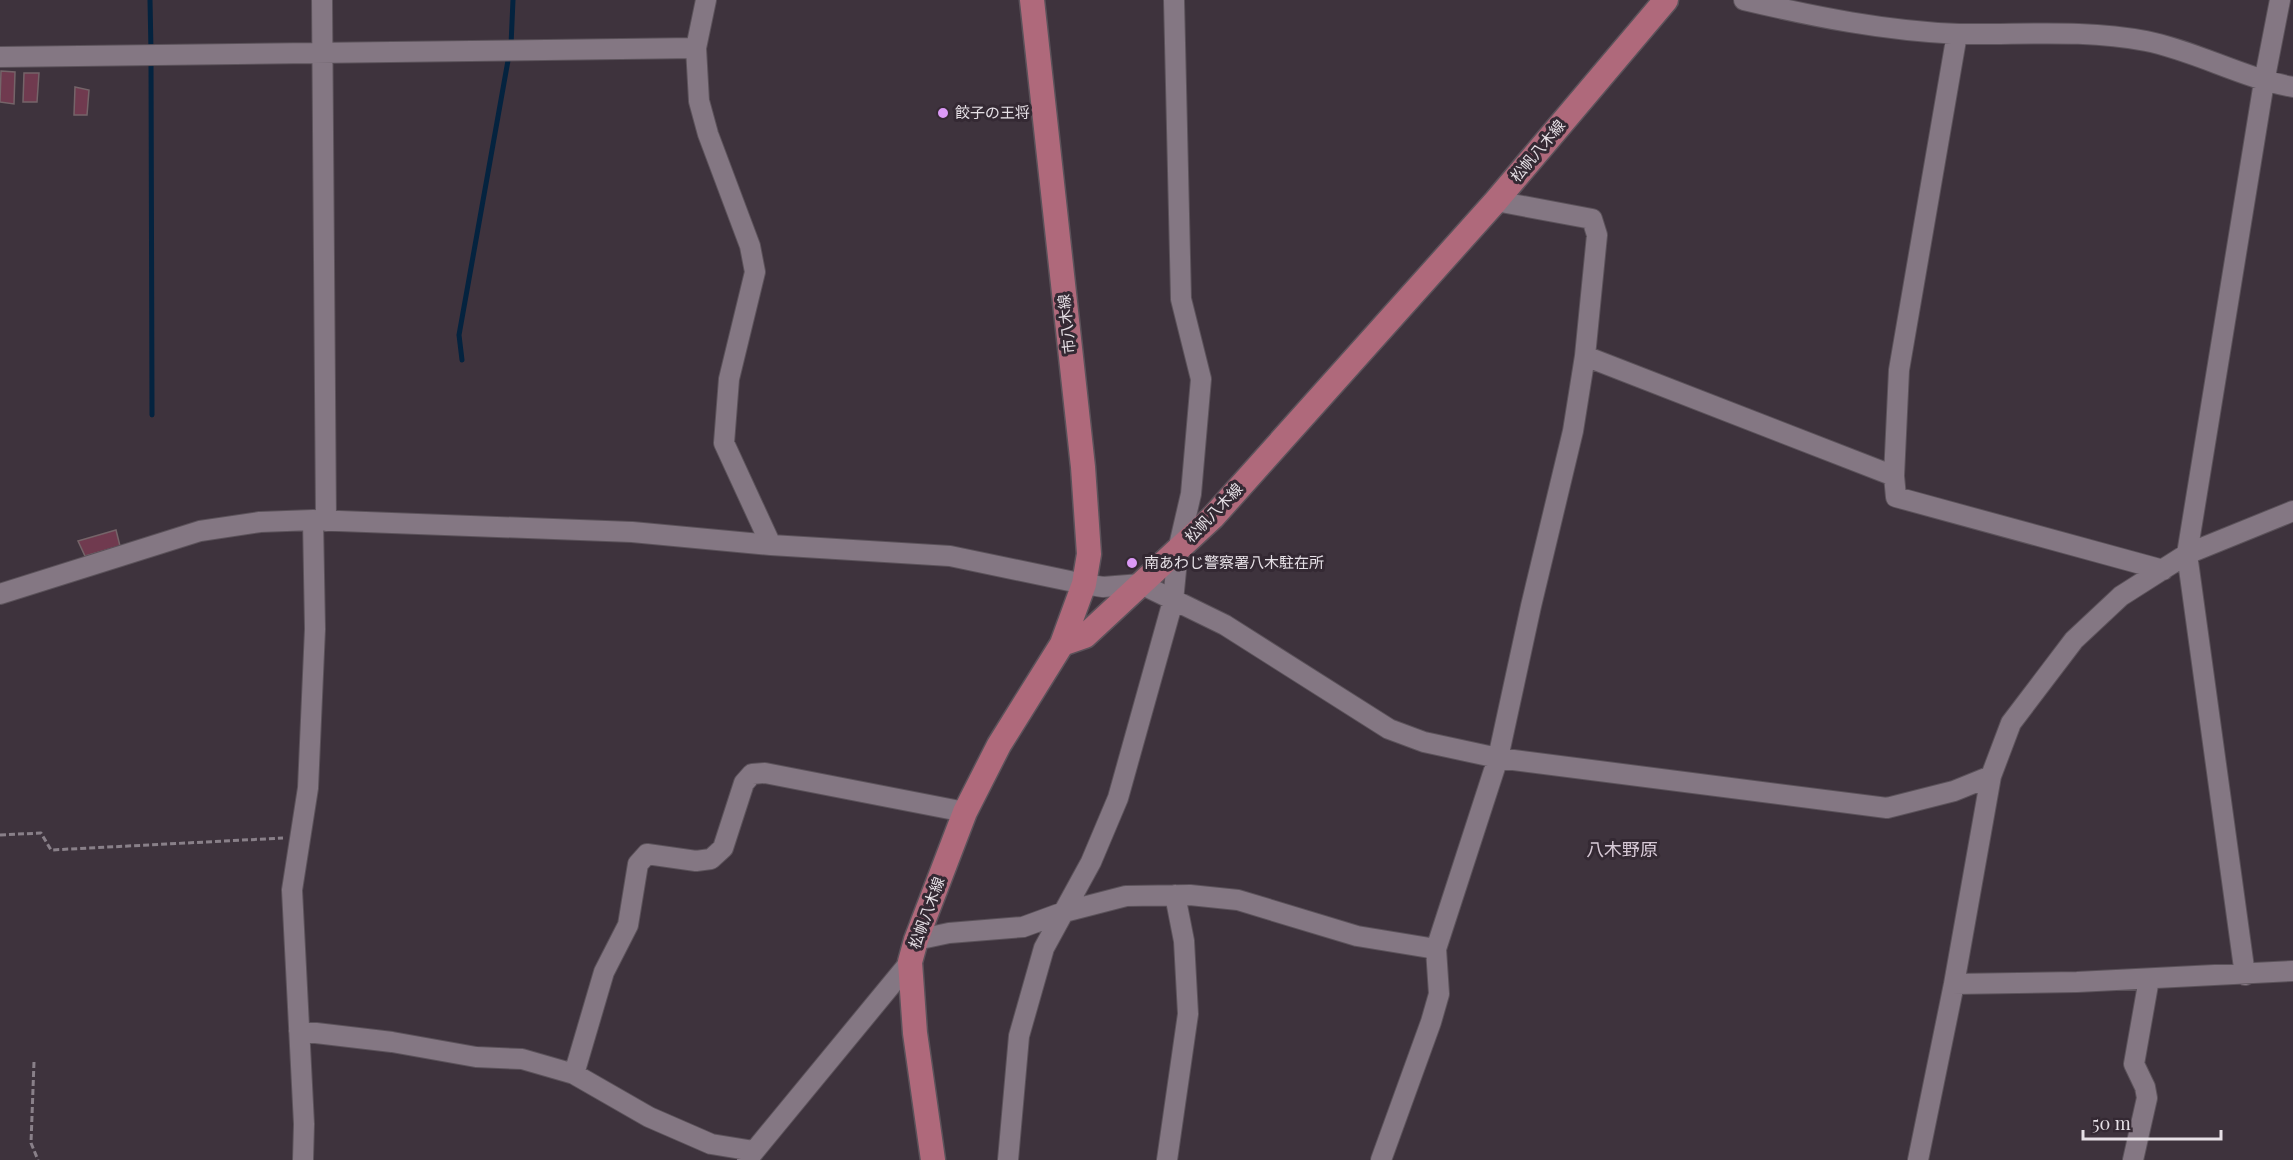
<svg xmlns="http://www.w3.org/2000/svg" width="2293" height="1160" viewBox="0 0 2293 1160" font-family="'Playfair Display','Noto Sans JP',serif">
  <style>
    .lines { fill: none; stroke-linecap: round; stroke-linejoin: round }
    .stream { stroke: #04233f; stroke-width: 5 }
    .building { fill: #703a4f; stroke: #756469; stroke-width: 1.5 }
    .minor-casing { stroke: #5b525a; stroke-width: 22 }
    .major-casing { stroke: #5b525a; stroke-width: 27 }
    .path { stroke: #898089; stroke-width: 3; stroke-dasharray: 6 3; stroke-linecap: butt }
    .minor { stroke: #847783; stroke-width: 20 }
    .major { stroke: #af697b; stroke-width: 24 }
    .poi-dot { fill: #db99f6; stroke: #342933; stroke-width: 2 }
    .labels { text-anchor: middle; stroke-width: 6; stroke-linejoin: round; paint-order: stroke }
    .poi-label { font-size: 15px; fill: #e6e0e6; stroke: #342933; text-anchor: start }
    .street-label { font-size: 15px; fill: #e6e0e6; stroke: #342933 }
    .quarter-label { font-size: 18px; fill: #d7c9d6; stroke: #342933 }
  </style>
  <rect width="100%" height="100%" fill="#3e333d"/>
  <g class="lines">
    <path class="stream" d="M150,0l1,51
      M511,45l2,-45
      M151,60l1,355
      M462,360l-3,-25 50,-280"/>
  </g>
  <path class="building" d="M1,71l14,1 -1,32 -14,-2z
    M24,73h15l-2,29h-14z
    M75,87l14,3 -2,25h-13z
    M116,530l4,16 -35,10 -7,-15z"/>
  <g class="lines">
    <g class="minor-casing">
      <path id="minor" d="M322,0l4,521
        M706,0l-10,48 3,53 9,33 42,112 5,26 -26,107 -5,64 47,102
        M1744,0c71,17 142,31 215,34 62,1 125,-5 187,7 50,10 96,37 147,46
        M0,57l696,-9
        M1585,356l309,120 2,21 267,73
        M1894,476l5,-106 58,-336
        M0,594l200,-63 60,-9 53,-2 319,12 139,13 179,11 134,28 19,3 38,-3 84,41 164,104 35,13 74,16 389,50 67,-17 37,-15 20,-53 63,-83 47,-44 66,-42 106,-43
        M916,940l33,-7 74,-6 41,-15 62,-16 64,-1 48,5 119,36 79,13
        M2245,975l-58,-421 77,-472 16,-82
        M1954,984l123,-2 216,-11
        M299,1031l93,11 84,15 46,2 52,15 75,43 62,27 43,7
        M574,1074l30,-102 24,-47 10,-61 9,-10 49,7 15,-2 12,-11 21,-65 8,-9 13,-1 200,39
        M303,1160l1,-36 -12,-234 16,-102 7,-159 -2,-109
        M747,1160l163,-198
        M1008,1160l11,-124 25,-88 47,-86 27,-64 55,-197 5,-51 13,-56 10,-115 -20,-80 -7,-299
        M1167,1160l21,-146 -4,-73 -9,-46
        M1381,1160l50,-138 8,-28 -3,-45 62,-191 33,-152 42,-175 12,-75 12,-121 -5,-16 -96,-18
        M1918,1160l36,-176 37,-208
        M2133,1160l14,-62 -2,-11 -11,-23 15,-85"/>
    </g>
    <g class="major-casing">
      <path id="major" d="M1062,644l23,-8 128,-119 283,-316 170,-201
        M933,1160l-18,-127 -5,-71 6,-22 49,-128 34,-67 63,-101 22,-60 5,-30 -6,-87 -51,-467"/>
    </g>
    <path class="path" d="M0,835l41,-2 10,17 232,-12
      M34,1062l-3,81 7,17"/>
    <use href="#minor" class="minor"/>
    <use href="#major" class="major"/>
  </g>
  <g class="poi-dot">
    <circle cx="943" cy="113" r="6"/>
    <circle cx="1132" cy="563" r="6"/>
  </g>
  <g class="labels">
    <g class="poi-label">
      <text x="955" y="118">餃子の王将</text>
      <text x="1144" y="568">南あわじ警察署八木駐在所</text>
    </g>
    <g class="street-label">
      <text transform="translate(1538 151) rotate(-50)" y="5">松帆八木線</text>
      <text transform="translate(1067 324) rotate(-96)" y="5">市八木線</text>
      <text transform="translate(1214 513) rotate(-46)" y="5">松帆八木線</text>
      <text transform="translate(927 913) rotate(-70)" y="5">松帆八木線</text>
    </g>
    <g class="quarter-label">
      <text x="1622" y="856">八木野原</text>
    </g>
  </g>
  <path d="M2083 1130v9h138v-9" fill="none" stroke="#e6e0e6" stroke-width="3"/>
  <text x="2092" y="1130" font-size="18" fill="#e6e0e6" stroke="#342933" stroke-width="4.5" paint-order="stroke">50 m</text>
</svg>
